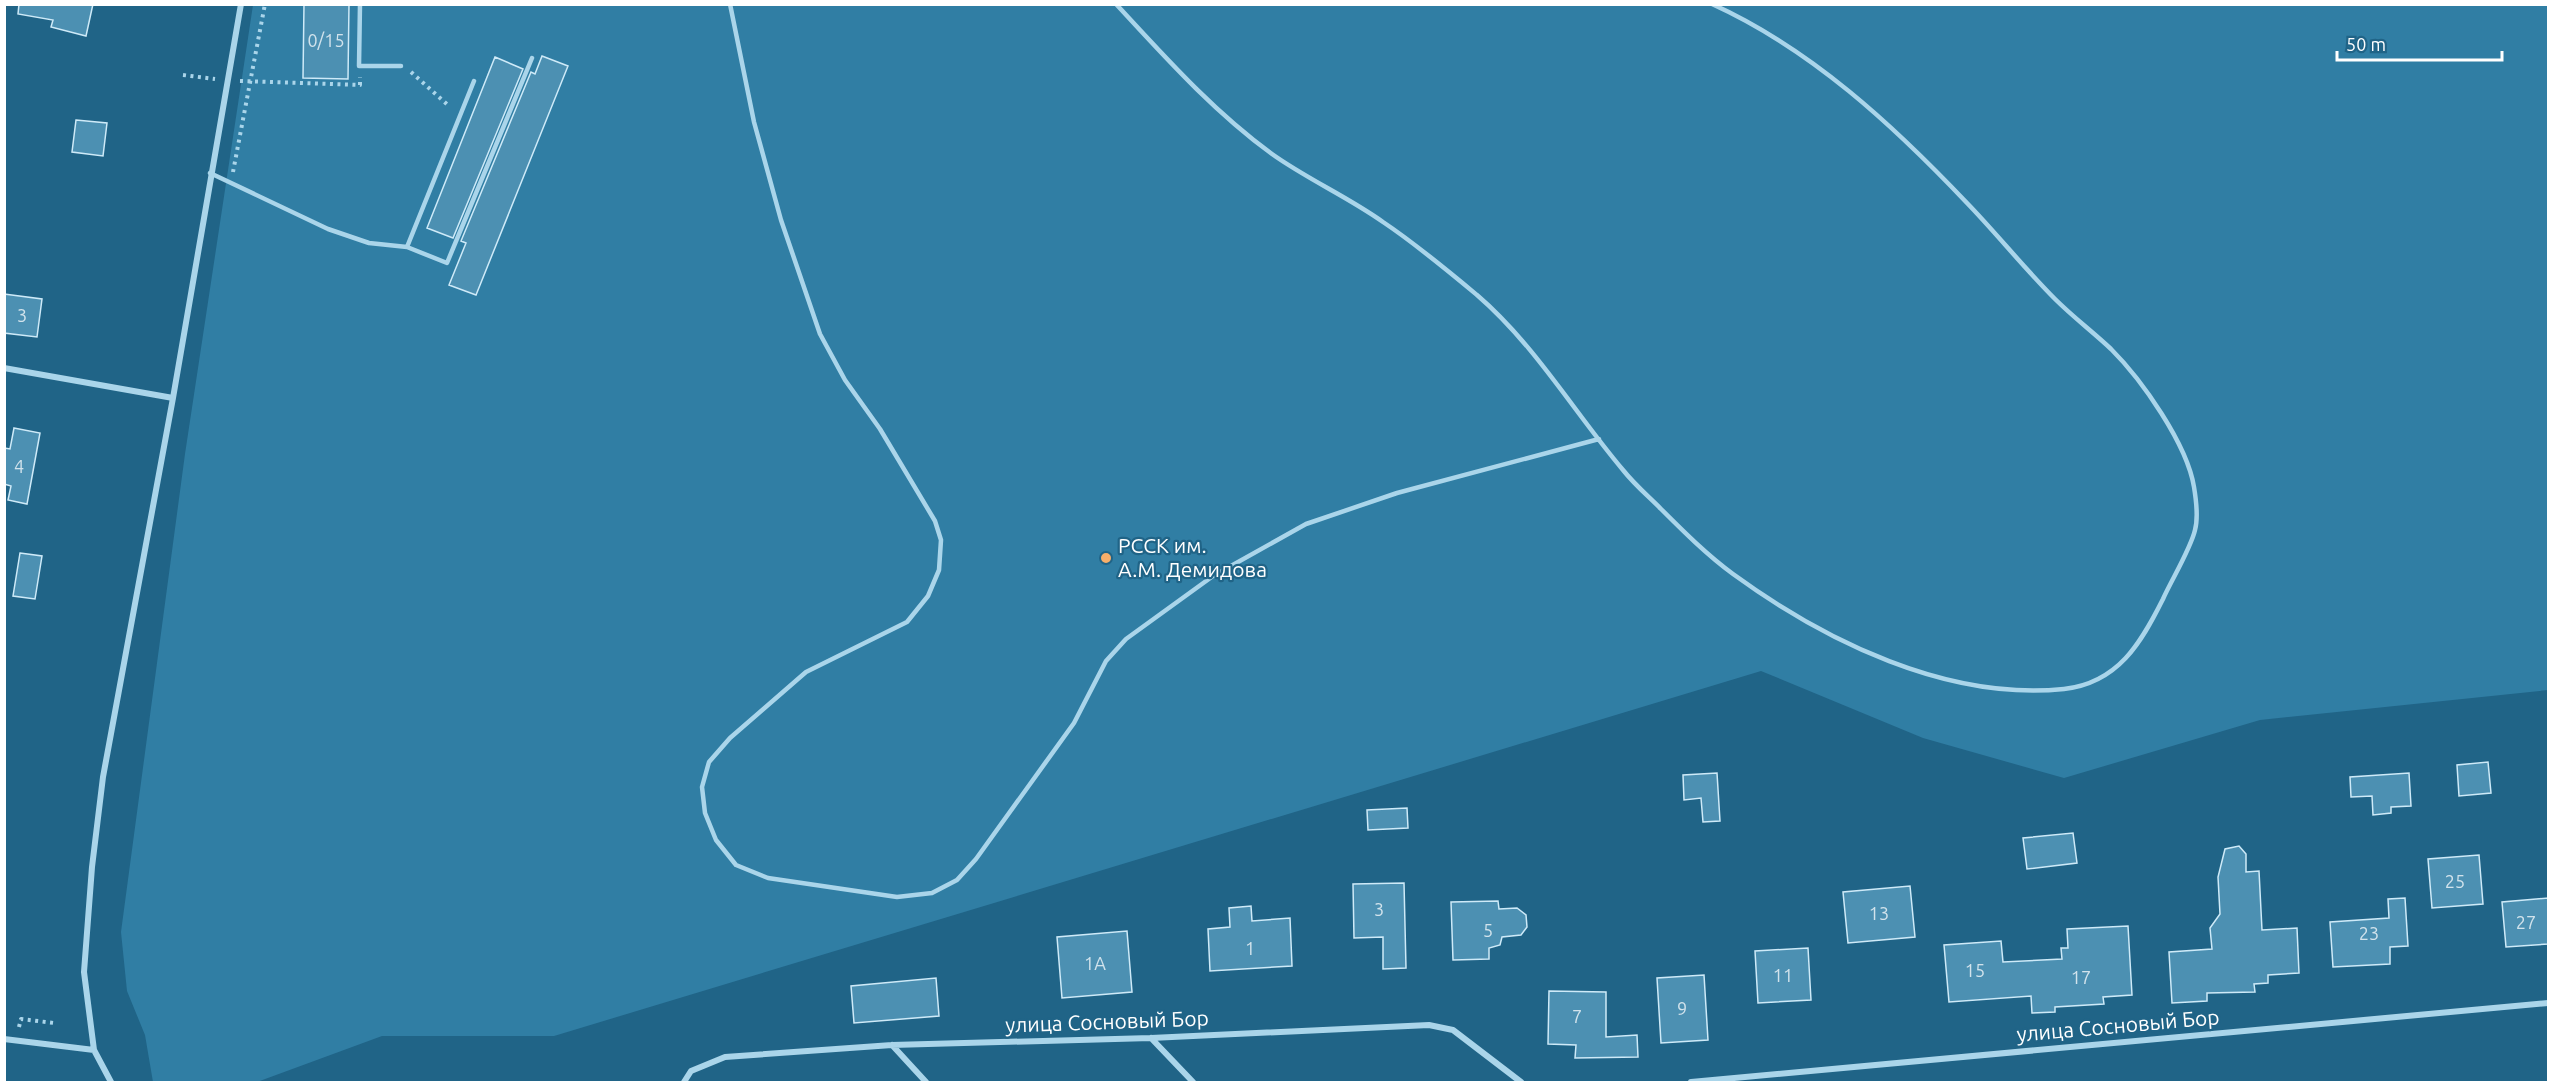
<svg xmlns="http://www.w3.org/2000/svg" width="2553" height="1087" viewBox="0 0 2553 1087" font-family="Ubuntu,sans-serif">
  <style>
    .green { fill: #307ea4 }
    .building { fill: #4c90b2; stroke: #ceeaf8; stroke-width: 1.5 }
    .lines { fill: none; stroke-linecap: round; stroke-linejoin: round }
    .path { stroke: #aad5ea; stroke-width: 4; stroke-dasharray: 3 4.5; stroke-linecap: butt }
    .service { stroke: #aad5ea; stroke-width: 4.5 }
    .minor { stroke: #aad5ea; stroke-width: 6 }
    .poi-dot { fill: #f8af6a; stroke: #206487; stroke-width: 2 }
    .labels { text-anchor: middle; stroke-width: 4.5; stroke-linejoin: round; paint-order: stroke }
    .number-label { font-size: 18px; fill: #d2e3ec }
    .poi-label { font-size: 21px; fill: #fff; stroke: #206487; text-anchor: start }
    .street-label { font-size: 21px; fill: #fff; stroke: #206487 }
  </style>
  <rect width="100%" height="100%" fill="#206487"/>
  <path class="green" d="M253,5h2295v685l-288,30 -196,58 -141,-40 -162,-67 -1207,365h-172l-125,46h-104l-8,-47 -18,-44 -6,-59 64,-478z"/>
  <path class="building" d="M19,4h74l-7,32 -35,-9 2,-7 -35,-6z
    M304,4h45l-1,75 -45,-1z
    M542,56l26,10 -92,229 -27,-10 17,-42 -5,-2 70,-169 4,2z
    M495,57l28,12 -70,169 -26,-10z
    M76,120l31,3 -4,33 -31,-4z
    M4,294l38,5 -5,38 -33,-4z
    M14,428l26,5 -13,71 -19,-4 3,-14 -7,-2v-36l6,1z
    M20,553l22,3 -7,43 -22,-3z
    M2488,762l3,31 -32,3 -2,-31z
    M1717,773l3,48 -17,1 -2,-24 -17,2 -1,-25z
    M2409,773l2,33 -20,1v6l-18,2 -1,-19 -21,1 -1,-20z
    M1407,808l1,20 -40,2 -1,-20z
    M2073,833l4,30 -50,6 -4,-31z
    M2239,846l7,8v18l13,-1 3,59 35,-2 2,45 -31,2v8l-14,1 1,8 -48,1v8l-35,2 -3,-51 43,-3 -2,-21 10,-14 -2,-37 7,-28z
    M2479,855l4,49 -51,4 -4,-49z
    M1404,883l2,85 -23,1v-32l-29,1 -1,-54z
    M1910,886l5,51 -67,6 -5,-51z
    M2405,898l3,48 -18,1v17l-57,3 -3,-45 59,-4 -1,-19z
    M2548,898v46l-42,3 -4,-45z
    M1498,901l1,8 18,-1 9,7 1,12 -6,8 -19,2 -2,8 -11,3v11l-36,1 -2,-58z
    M1251,906l1,15 38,-3 2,48 -82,5 -2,-42 22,-2 -1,-19z
    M2128,926l4,69 -29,2 1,7 -49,3v5l-23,1 -1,-17 -82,6 -5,-57 57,-4 2,21 59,-3 -1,-11h7l-1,-19z
    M1127,931l5,61 -70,6 -5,-61z
    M1808,948l3,52 -53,3 -3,-52z
    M1704,975l4,65 -47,3 -4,-65z
    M936,978l3,38 -85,7 -3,-37z
    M1549,991l57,1v45l31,-2 1,22 -63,1 1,-13 -28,-1z"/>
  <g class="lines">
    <path class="path" d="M411,72l39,35
      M183,75l32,4
      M240,81l120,4v-8
      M233,172l32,-168
      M19,1027l2,-8 33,4"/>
    <path class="service" d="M360,4l-1,62h42
      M730,4l24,118 27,98 39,114 25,46 35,49 55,92 6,19 -2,30 -11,26 -21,26 -101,50 -76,66 -21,24 -7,25 3,26 11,27 20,25 32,13 129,19 35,-4 25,-13 19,-21 98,-136 32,-62 20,-22 87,-63 93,-52 91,-31 202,-54
      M1116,4c49,53 97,107 156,150 35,25 76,43 111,68 33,22 64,48 94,73 58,50 97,117 146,175 11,14 25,26 38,39 22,22 46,46 72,65 92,67 214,127 331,115 54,-6 77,-46 99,-90 8,-18 28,-51 32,-69 3,-11 1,-31 -1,-43 -7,-43 -52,-107 -83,-138 -18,-17 -38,-32 -56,-50 -31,-31 -58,-65 -88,-96 -74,-78 -156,-154 -255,-199
      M210,173l118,56 41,14 38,4 40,16 85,-205
      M407,247l67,-166"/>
    <path class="minor" d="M4,368l169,30
      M1151,1038l42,44
      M4,1039l90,11
      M892,1045l34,37
      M111,1082l-17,-32 -10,-78 8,-105 11,-90 70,-379 68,-394
      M684,1082l7,-11 34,-14 167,-12 259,-7 278,-13 24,5 68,52
      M1691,1082l857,-79"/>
  </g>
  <circle class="poi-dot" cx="1106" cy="558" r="6"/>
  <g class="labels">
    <g class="number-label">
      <text x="326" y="47">0/15</text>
      <text x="22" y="322">3</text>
      <text x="19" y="473">4</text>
      <text x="2455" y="888">25</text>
      <text x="1379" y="916">3</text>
      <text x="1879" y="920">13</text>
      <text x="2526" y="929">27</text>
      <text x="1488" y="937">5</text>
      <text x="2369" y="940">23</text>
      <text x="1250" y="955">1</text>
      <text x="1095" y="970">1А</text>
      <text x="1975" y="977">15</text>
      <text x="1783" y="982">11</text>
      <text x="2081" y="984">17</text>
      <text x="1682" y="1015">9</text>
      <text x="1577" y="1023">7</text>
    </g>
    <g class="poi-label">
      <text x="1118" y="553">РССК им.<tspan x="1118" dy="24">А.М. Демидова</tspan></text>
    </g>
    <g class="street-label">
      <text transform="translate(1107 1022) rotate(-2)" y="7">улица Сосновый Бор</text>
      <text transform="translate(2118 1026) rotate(-5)" y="7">улица Сосновый Бор</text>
    </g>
  </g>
  <rect width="2553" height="1087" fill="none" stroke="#ffffff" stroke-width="12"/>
  <path d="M2337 51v9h165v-9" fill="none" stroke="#ffffff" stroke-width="3"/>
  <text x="2346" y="51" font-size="18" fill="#ffffff" stroke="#206487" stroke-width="4.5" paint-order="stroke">50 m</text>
</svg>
